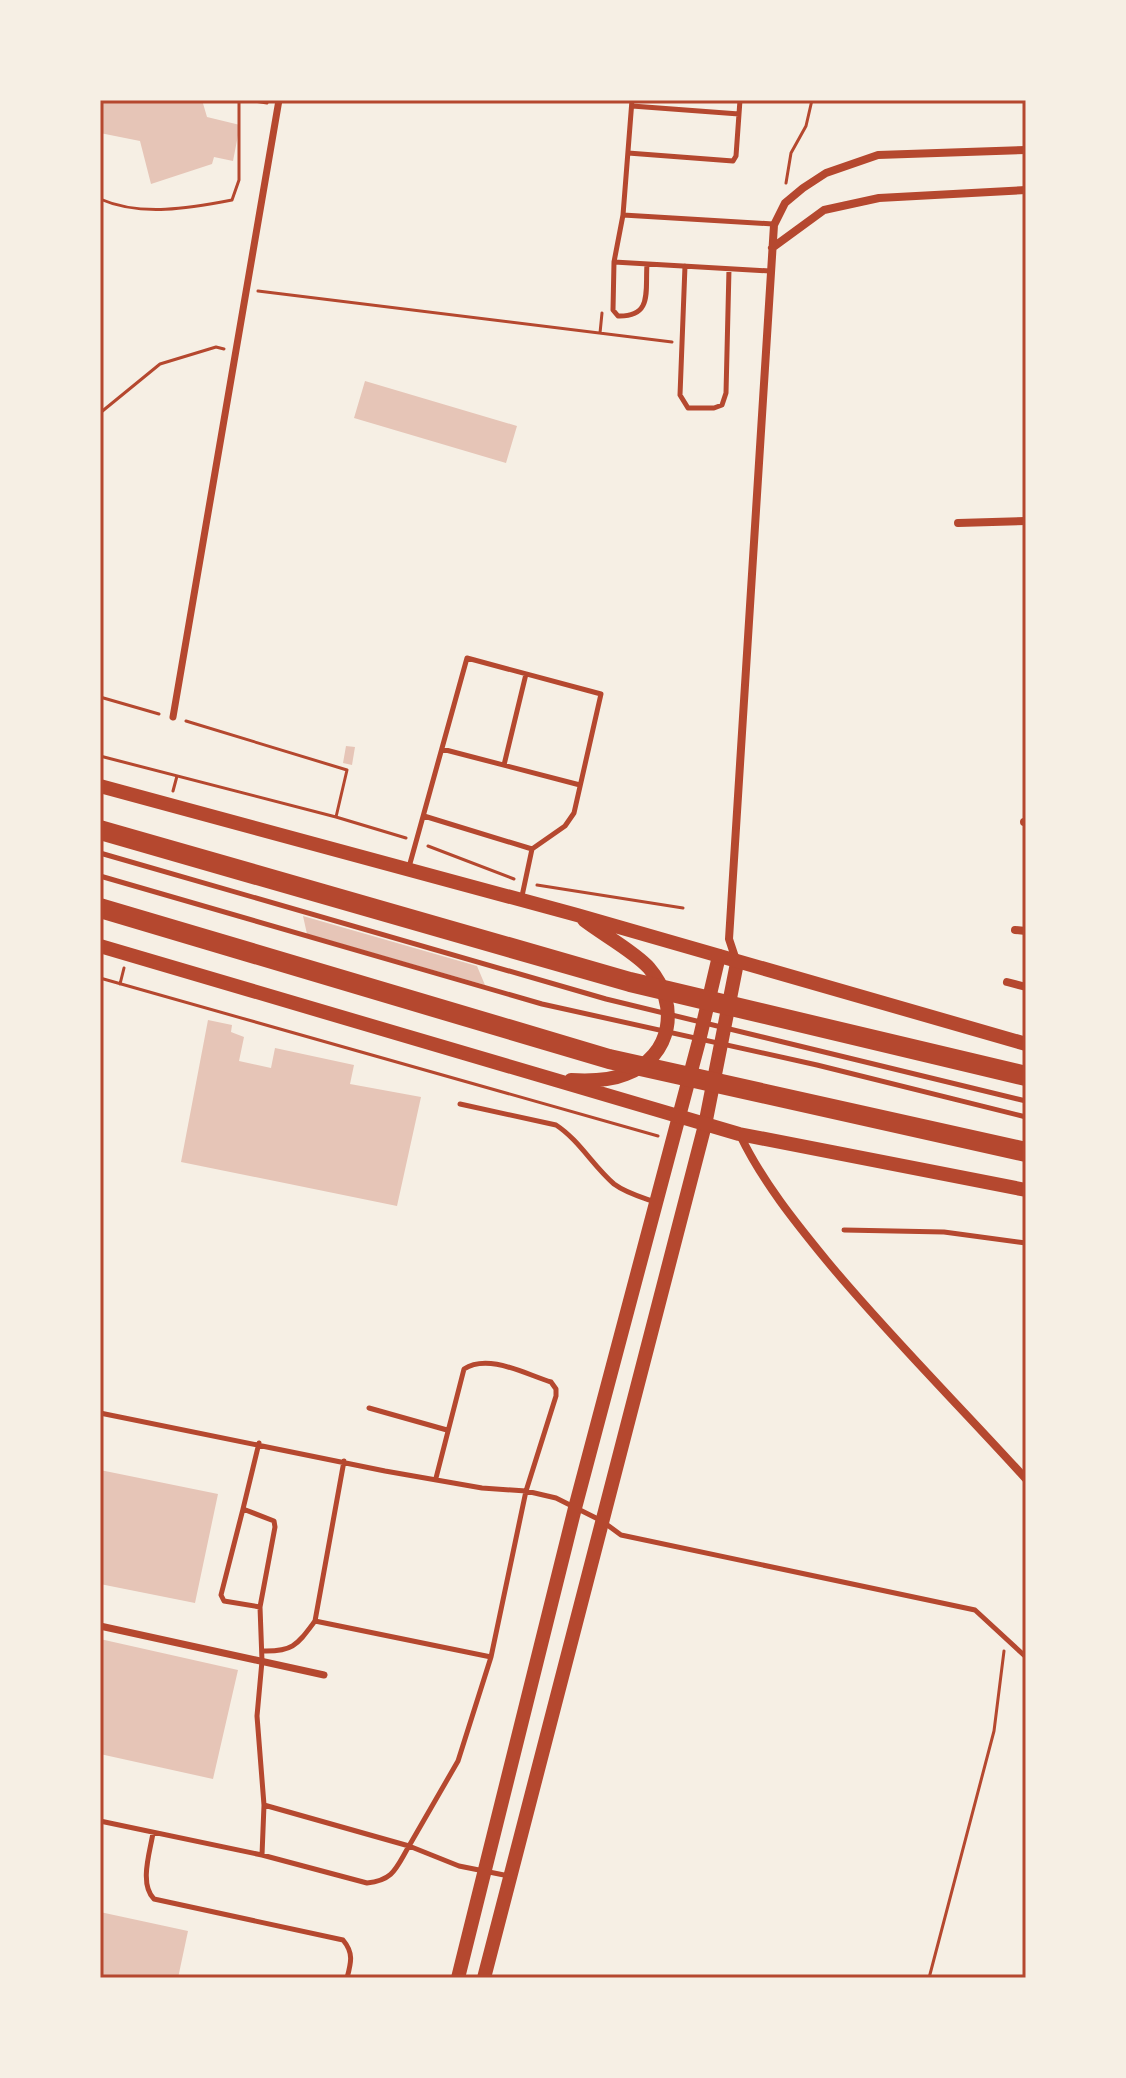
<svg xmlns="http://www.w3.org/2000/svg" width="1126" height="2078" viewBox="0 0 1126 2078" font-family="'Noto Sans',sans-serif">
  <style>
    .building { fill: #e6c5b7 }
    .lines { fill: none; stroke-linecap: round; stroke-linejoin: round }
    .path { stroke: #b5482f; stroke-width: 3 }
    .service { stroke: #b5482f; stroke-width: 5 }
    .pedestrian { stroke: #b5482f; stroke-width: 7 }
    .minor { stroke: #b5482f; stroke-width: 8 }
    .tertiary { stroke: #b5482f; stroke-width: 14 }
    .secondary { stroke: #b5482f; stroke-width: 14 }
    .motorway { stroke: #b5482f; stroke-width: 20 }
    .neatline { fill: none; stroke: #b5482f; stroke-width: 3 }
  </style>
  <rect width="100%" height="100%" fill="#f6efe4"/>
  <path class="building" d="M100,100l34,2v-2h68l5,17 33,8 -7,36 -19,-4 -2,7 -61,20 -11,-43 -40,-8z
    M365,381l152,45 -11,37 -152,-45z
    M346,746l9,1 -3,18 -9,-2z
    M303,916l174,50 8,19 -178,-51z
    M208,1020l24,5 -1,7 13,5 -5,24 32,7 4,-20 79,17 -4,19 71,13 -24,109 -216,-44z
    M100,1470l118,24 -23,109 -95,-19z
    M100,1639l138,31 -25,109 -113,-25z
    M100,1912l88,19 -10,47h-78z"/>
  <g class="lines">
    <path class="path" d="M247,100l20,3
      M786,183l5,-30 15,-27 6,-26
      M100,199c41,18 90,9 132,1l7,-20v-80
      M258,291l414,51
      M600,333l2,-20
      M100,413l60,-49 56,-17 8,2
      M100,697l59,17
      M186,721l161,49 -11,47
      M100,756l236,61 70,21
      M173,791l4,-15
      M428,846l86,33
      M537,885l146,23
      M100,978l558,158
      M120,984l4,-16
      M929,1978l65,-247 10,-80"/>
    <path class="service" d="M632,100l-9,115 -9,47 -1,48 5,6c35,1 27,-25 29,-52
      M632,106l107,8
      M628,153l105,8 3,-5 4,-56
      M623,215l150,9
      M614,262l156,9
      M685,266l-5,129 8,13h26l8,-3 4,-12 3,-124
      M442,749l138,36
      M504,765l22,-91
      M100,853l506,146 420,102
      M409,867l58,-209 134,36 -27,119 -9,13 -33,23 -108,-33
      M100,876l442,128 275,61 209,52
      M522,896l10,-47
      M460,1104l96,21c23,15 37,41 58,59 12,9 27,13 41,18
      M844,1230l100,2 82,11
      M369,1408l78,22
      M100,1413l285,58 97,17 44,3 30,7 46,23 19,14 354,75 51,47
      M259,1443l-16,66 31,12 1,6 -15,80 2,54 -5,55 7,89 -2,50
      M243,1509l-22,86 3,6 36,6
      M315,1621l176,36
      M262,1651c31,1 35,-6 53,-30l29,-160
      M264,1805l145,41 49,-85 33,-104 35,-166 30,-95v-7l-5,-7c-26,-8 -63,-29 -87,-13l-28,109
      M100,1821l162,34 105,28c27,-3 29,-15 42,-37l50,20 50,10
      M153,1833c-3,19 -14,51 1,66l189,41c11,13 8,23 4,38"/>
    <path class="pedestrian" d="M173,717l106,-617
      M100,1626l224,49"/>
    <path class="minor" d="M772,248l52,-38 55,-12 147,-8
      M958,523l68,-2
      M1024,822h2
      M1015,930l11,1
      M737,963l-8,-24 45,-714 11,-22 18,-15 23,-15 52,-18 148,-5
      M1007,982l19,5
      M740,1135c22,46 55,87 87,126 63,76 133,145 199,218"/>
    <path class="tertiary" d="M458,1978l117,-470 124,-467 20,-85
      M484,1978l221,-853 32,-162"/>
    <path class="secondary" d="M100,786l477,129 449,129
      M100,946l639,188 287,56
      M571,1080c18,1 38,1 55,-6 47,-18 54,-70 23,-106 -14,-16 -47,-34 -65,-48"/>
    <path class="motorway" d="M100,830l530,152 396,94
      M100,908l509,151 417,93"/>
  </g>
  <rect width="1126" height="2078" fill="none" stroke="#f6efe4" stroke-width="204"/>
  <rect x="102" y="102" width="922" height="1874" class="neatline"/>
</svg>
